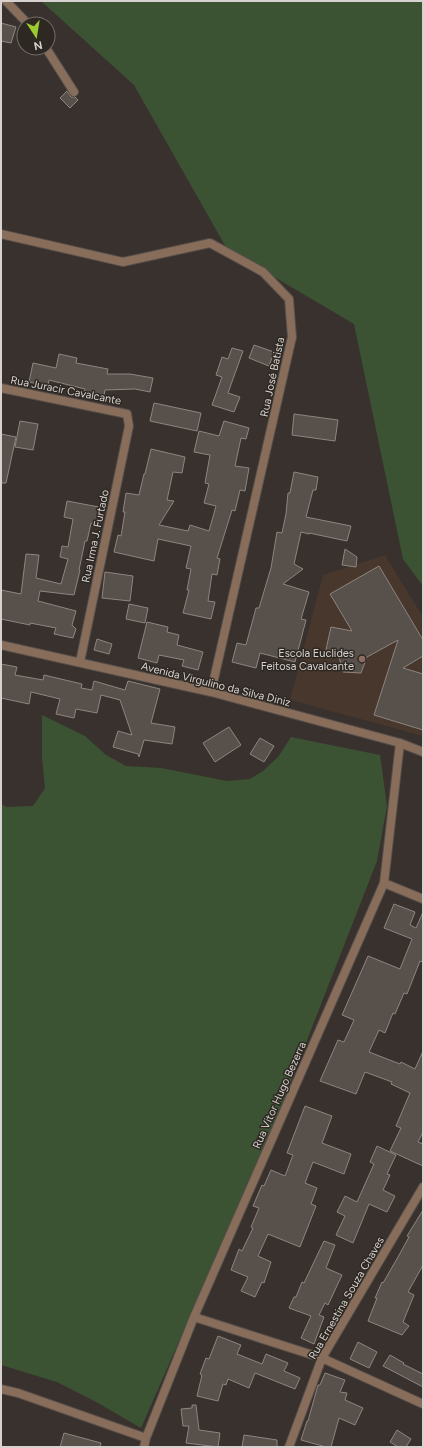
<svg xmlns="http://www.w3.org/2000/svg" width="424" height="1448" viewBox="0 0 424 1448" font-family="Figtree,sans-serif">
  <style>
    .education { fill: #47372c }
    .green { fill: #3c5333 }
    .building { fill: #58504b; stroke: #8e8580 }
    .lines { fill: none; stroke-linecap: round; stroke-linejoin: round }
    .service-casing { stroke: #554e4a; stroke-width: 10 }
    .minor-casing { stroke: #554e4a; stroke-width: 10 }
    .service { stroke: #876d5a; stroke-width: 8 }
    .minor { stroke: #876d5a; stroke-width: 8 }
    .education-dot { fill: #8d6e63; stroke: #2e2823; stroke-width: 1.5 }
    .labels { text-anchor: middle; stroke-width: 3; stroke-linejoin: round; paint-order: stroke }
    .street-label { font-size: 11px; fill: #d7d2cf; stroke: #2e2823 }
    .poi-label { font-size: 11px; fill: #d7d2cf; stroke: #2e2823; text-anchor: end }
  </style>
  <rect width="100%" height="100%" fill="#39312d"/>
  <path class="education" d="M385,555l38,62v119l-133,-36 33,-125z"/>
  <path class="green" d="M41,1h382v585l-20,-27 -49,-235 -127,-75 -93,-164z
    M42,715l43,21 21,19 20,11 35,2 66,13 23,-2 13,-8 15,-14 13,-20 89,18 7,51 -10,55 -102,261 -134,306 -43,-25 -41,-21 -56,-17v-561l6,3 26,-1 12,-18 -3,-30z"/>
  <path class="building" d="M1,23l15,4 -5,16 -10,-2z
    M67,91l4,6h4l3,3 -8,8 -10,-10z
    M254,345l20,7 -5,14 -20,-8z
    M232,348l11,3 -15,42 12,4 -6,15 -22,-7 10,-28 -6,-2 6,-18 6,2z
    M59,354l18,4 -1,5 32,6 -1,5h23l23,4 -3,14 -15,-3 -30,1 -2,10 -19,-3 1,-8 -36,-9 -1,6 -19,-4 4,-19 23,5z
    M154,403l47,10 -4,18 -47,-10z
    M294,414l44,6 -3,21 -43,-6z
    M20,421l18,3 -5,26 -18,-3z
    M224,421l25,7 -3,11 -5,-1 -6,28 14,2 -4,23 -5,-1 -5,21 -3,-1 -15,48 3,1 -3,16 -5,-1 -4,27 7,1 -4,17 -28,-6 6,-23h-2l4,-21 -5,-1 5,-22 -33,-7 -4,22 -40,-9 4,-17 3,1 4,-24h-2l3,-19 13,2 5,-21h1l6,-25 34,8 -3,16 -9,-1 -6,28 7,1 -15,24 29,6 2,-6 19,6 7,-25 -12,-3 5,-19 -4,-1 5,-28 -16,-3 5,-21 20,5z
    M1,434l15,3 -10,46h-5z
    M294,472l24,5 -2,13h-3l-7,27 45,9 -4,15 -38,-8v1l-8,-2 -7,32 9,5 -20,15 26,8 -8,27 5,1 -11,42 -35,-9 -4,15 -24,-6 5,-19 9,2 10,-37h3l12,-40 6,-36 5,1 4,-19 2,-21h2z
    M67,501l32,6 -3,17 -5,-1 -4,18h-2l-6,29h1l-6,25 -34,-4 -2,10 38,10 -4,14 4,4 -3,9 -19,-4 2,-6 -26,-5v2l-29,-6v-29l20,4 5,-40 13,1 -3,23 25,6 7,-25 -8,-2 2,-11 6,1 5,-28 -9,-2z
    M345,549l12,8 -1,10 -14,-2z
    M379,566l44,74v16l-20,12 20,6v56l-49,-15 24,-75 -31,17 -6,16 -18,-1 -4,-15 -14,-3 6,-27 21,4 -22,-37z
    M105,572l28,4 -3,25 -28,-3z
    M129,604l19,4 -3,15 -19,-4z
    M147,622l21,5 -1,5 12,3 -2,10 26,7 -5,18 -16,-4 2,-6 -25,-5 -2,8 -19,-5z
    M97,639l15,5 -3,10 -15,-4z
    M1,664l16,3 -2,8 28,5 1,-5 38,9 -1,4 11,2 2,-9 31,9 3,-9 32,8 -9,34 24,4 -3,17 -28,-4 -5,17 -1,-3 -25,-7 5,-16 14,4 -12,-35 -19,-5 -4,18 -21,-4 -2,9 -18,-4 4,-15 -29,-7 -2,12 -28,-6z
    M229,727l12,18 -26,17 -12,-19z
    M260,738l14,8 -10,16 -14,-8z
    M394,904l21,8 -5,13 6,3 7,-16v50l-3,-1 -13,33 -3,-1 -9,21 -2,-1 -8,20 -6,-3 -10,22 31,12 1,-2 14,7 8,-18v81l-5,10 5,2v22l-33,-15 11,-23 -5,-2 14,-33 -19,-9 1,-2 -27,-10 -9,22 -36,-13 18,-41 6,2 10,-22 -12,-5 26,-59 32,13 12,-30 -28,-11z
    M305,1106l27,10 -10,27 29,11 -7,20 -31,-12 -8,21 12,5 -6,16 5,2 -16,41 -32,-13 -10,22 13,6 -7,21 -2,-1 -7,15 -14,-6 7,-14 -17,-7 8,-21 3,2 11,-23 -2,-1 8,-19 -6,-2 9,-21 2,1 7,-16 14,6 8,-21 -6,-2z
    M377,1146l19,9 -9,19 3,1 -7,15 12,6 -8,16 -18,-8 -16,39 -17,-8 9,-19 -8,-4 8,-16 12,6 17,-38 -4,-2z
    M423,1210v55l-15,27 6,3 -11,27 6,4 -7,9 -34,-14 9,-23h-2l7,-16 1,1 15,-26 11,-20 -2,-1z
    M324,1241l11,4 -9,23 16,7 -14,30 -3,-2 -6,12 5,2 -10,27 -13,-6 10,-22 -22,-8 5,-11h2l6,-15 2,1z
    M218,1336l23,9 -4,9 25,10 4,-10 22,9 -4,8 16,7 -5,11 -40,-16 -6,15 -21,-9 -2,6 -3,-1 -5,17 -21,-5 5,-21 -2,-1 6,-16 3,1z
    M358,1342l19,10 -8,16 -19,-9z
    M390,1355l14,8 -1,1 20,10v13l-40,-21z
    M325,1373l20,7 -5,12 7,1 -2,7 18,8 -8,17 -16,-7 -8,29h-5l-25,-7 6,-19h1l10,-36h2z
    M192,1405h4l3,25 21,3 -2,14 -32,-4 3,-17h-6l-2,-17 11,-1z
    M397,1430l14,9 -5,8h-8l-8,-5z
    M64,1433l37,10 -1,4h-40z
    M244,1435l33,5v7h-35z"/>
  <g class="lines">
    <g class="service-casing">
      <path id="service" d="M6,1l22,23
        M46,48l28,44
        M1,234l122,28 87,-19 53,29 26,27 3,38"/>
    </g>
    <g class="minor-casing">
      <path id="minor" d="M1,388l126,26 2,12 -49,236
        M1,645l210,47 189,51 23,9
        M211,692l81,-355
        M384,883l39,16
        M194,1317l128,41 101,46
        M1,1389l17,4 128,45
        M144,1447l2,-9 48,-121 190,-434 16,-140
        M289,1447l33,-89 101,-171"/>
    </g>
    <use href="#service" class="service"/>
    <use href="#minor" class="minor"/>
  </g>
  <circle class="education-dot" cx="362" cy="659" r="4"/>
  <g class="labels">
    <g class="street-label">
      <text transform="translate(272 377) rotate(-78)" y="4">Rua José Batista</text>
      <text transform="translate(66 390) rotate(11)" y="4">Rua Juracir Cavalcante</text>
      <text transform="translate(95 536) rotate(-78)" y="4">Rua Irma J. Furtado</text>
      <text transform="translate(216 684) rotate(14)" y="4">Avenida Virgulino da Silva Diniz</text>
      <text transform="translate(279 1095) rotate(-66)" y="4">Rua Vitor Hugo Bezerra</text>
      <text transform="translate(346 1298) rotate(-60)" y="4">Rua Ernestina Souza Chaves</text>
    </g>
    <g class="poi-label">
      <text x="354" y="657">Escola Euclides<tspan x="354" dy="13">Feitosa Cavalcante</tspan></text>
    </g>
  </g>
  <rect width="424" height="1448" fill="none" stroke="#d7d2cf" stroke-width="4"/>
  <g transform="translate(36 36) rotate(168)"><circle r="19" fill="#2e2823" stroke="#726c68"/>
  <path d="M0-3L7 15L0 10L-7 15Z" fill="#9cca31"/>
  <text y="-6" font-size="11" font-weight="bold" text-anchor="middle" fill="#d7d2cf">N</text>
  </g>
</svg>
